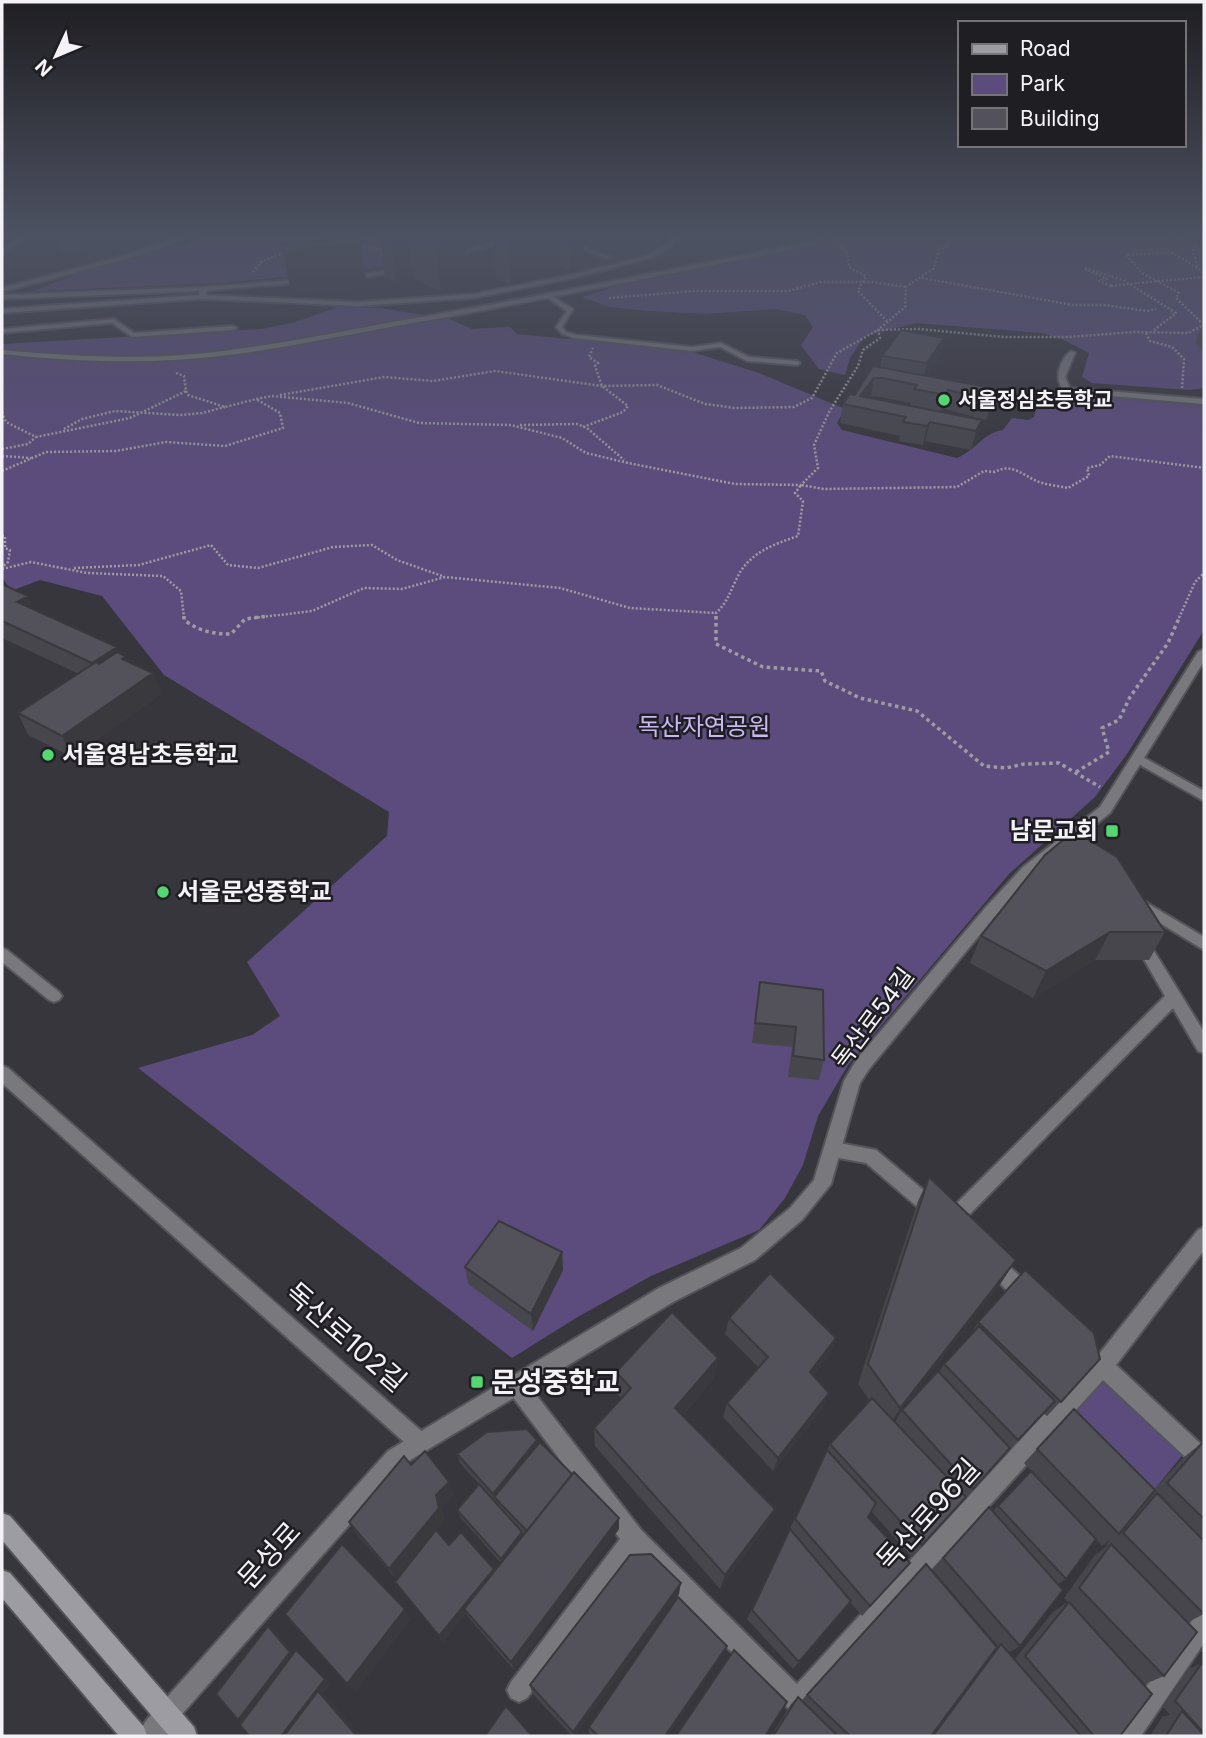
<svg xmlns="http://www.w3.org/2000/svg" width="1206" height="1738" viewBox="0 0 1206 1738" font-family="Inter,'Noto Sans KR',sans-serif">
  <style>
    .green { fill: #5c4c7d }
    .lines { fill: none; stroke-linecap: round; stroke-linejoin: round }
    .service-casing { stroke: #56545b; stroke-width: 4 }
    .minor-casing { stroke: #56545b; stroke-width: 4 }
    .tertiary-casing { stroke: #56545b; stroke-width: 4 }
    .secondary-casing { stroke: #56545b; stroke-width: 4 }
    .path-far1 { stroke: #9e9ca2; stroke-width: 2.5; stroke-dasharray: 2 2; stroke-linecap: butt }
    .path { stroke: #9e9ca2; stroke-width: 3.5; stroke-dasharray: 3.5 3.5; stroke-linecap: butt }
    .service { fill: #79787c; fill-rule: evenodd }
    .minor { fill: #79787c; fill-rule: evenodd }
    .tertiary { fill: #79787c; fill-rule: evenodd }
    .secondary { fill: #9d9ca2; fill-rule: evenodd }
    .path-bridge { stroke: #9e9ca2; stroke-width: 2.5; stroke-dasharray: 2 2; stroke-linecap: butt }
    .wall { fill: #47464d; fill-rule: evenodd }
    .shaded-wall { fill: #3a393e }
    .building { fill: #535159; stroke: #3a393e; stroke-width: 2 }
    .poi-dot { fill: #56d671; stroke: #1f1e22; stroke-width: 2.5 }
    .labels { text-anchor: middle; stroke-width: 5; stroke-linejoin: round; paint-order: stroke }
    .far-poi-label { font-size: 21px; font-weight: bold; fill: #f4f2f7; stroke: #1f1e22; text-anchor: start }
    .park-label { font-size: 24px; fill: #c8b7f1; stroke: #1f1e22 }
    .poi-label { font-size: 24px; font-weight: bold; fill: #f4f2f7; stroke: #1f1e22; text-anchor: start }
    .street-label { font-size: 24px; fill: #f4f2f7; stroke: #1f1e22 }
    .near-street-label { font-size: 28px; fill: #f4f2f7; stroke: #1f1e22 }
    .near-poi-label { font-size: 28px; font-weight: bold; fill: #f4f2f7; stroke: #1f1e22; text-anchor: start }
  </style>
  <rect width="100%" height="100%" fill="#38363d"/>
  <path class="green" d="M194,236h265l-65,30 -173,17 -187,8 58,-23 93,-24z
    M829,236h344l31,11v141l-14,2 -98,-7 -10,-6 7,-24 -25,-13 -22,-7 -126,-10 -51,13 -15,22 -5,17 -26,-6 -18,-24 12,-18 -8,-12 -30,-6 -70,5 -57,-3 -39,-4 -27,-10 49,-16 183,-34z
    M337,307l42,1 70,11 23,10 38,-2 7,7 172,17 70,22 86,36 -8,14 5,7 115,28c19,-8 26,-25 46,-28l9,-12 16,2 6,-3 7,-26 163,15v224l-77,124 -32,43 -86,77 -161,191 -30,51 -15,49 -18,33 -26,32 -108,46 -75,42 -64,40 -374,-290 114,-33 28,-19 -33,-54 140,-126 2,-24 -225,-137 -62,-79 -62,-16 -29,11 -9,-14v-233l260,-15 34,-7z
    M1102,1366l87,81 -39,48 -87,-86z"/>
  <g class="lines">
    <g class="service-casing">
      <path id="service" d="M545,236h10l59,22 -5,1z
        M545,294h4l24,15 -11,18 4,5 11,3 115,12 29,-4 28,14 48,4 3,2 -3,2 -50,-4 -27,-14 -28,4 -118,-13 -12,-4 -6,-7 11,-16 -22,-15z"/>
    </g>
    <g class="minor-casing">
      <path id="minor" d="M20,236h8l-26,18v-5z
        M180,236h9l-10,6 -45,15 -132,35v-4l127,-34z
        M670,236h6l-3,10 -22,12 -77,20 -100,20 -116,8 -156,-7 -200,14v-4l197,-14v-6l4,-2 4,2 -1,6 152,7 116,-8 100,-20 73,-18 21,-12z
        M820,236h7l-8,7 -19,5c-137,26 -273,56 -410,79 -54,10 -107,21 -161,28 -76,10 -152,7 -227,-1v-4c75,7 153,11 228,0 55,-7 109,-18 163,-28 136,-23 271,-52 407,-78l15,-3z
        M114,319l20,14 99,-7 4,2 -4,2 -101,7 -20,-14 -110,10v-4z
        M1071,351l4,2 -10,24 5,11 134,11v5l-139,-12c-12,-12 -6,-32 6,-41z
        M1139,755l65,36v10l-69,-39 -2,-3z
        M1137,897l67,40v13l-72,-44 -2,-4 2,-4z
        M1141,936l5,2 58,94v21l-6,-2 -25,-43 -217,220 -6,3 -6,-3 -3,-6 3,-6 221,-220 -31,-54 2,-4z
        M2,948l5,2 52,42 3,4 -3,4 -5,2 -5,-2 -47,-38z
        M2,1066l6,2 419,368 3,7 -3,7 -7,3 -7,-3 -411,-367z
        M834,1142l42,8 64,54 3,6 -3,6 -6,3 -6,-3 -62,-53 -38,-7 -3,-6 3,-6z
        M1204,1227v23l-88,115 88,82v24l-7,-3 -94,-88 -291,322 2,4 -4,8 -8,4 -8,-4 -159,-158 -108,142 -8,4 -8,-4 -4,-8 4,-8 109,-143 -111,-147 -3,-7 3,-7 7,-3 7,3 119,153 155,153 292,-319 -1,-3 3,-7 9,-2 98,-123z
        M993,1255l7,3 34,31 3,7 -3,7 -7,2 -7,-2 -34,-33 -2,-6 2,-6z
        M1204,1612v31l-63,93h-26l3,-9 78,-112z
        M167,1702l8,4 4,8 -14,22h-27c5,-13 16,-28 29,-34z"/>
    </g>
    <g class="tertiary-casing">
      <path id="tertiary" d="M512,236h11l-74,22 -5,-1z
        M401,268l2,3 -55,9 -3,-2z
        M307,279l2,3 -106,9 -201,8v-4l201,-8z
        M1204,649v12l-94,152 -77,62 -37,40 -127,154 -9,14 -29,101 -29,36 -47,40 -82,42 -271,163 -227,257 -8,4 -8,-4 -4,-8 4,-8 229,-255 271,-163 82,-40 49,-40 24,-28 30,-99 13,-22 129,-152 37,-40 77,-60 98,-155z"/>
    </g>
    <g class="secondary-casing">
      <path id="secondary" d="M2,1513l8,3 184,211 3,9h-28l-167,-196z
        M2,1570l8,3 134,154 3,9h-28l-117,-138z"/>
    </g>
    <path class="path-far1" d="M1176,236l20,7 -3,8 5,17
      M834,242l13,10 2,15 17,9 -8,15 29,30
      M307,244l15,-8
      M356,245l29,5
      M253,272l9,-11 24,-9
      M1204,272l-33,-20 -45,3 16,18 37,20 -3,5 28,27
      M922,278l151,27h31l43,6 9,-2
      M1138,283l66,-6
      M1111,286l-12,-5 8,-2 -23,-11 39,12 53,33 -22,17
      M609,298l85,-7h94l33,-9h50l35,5
      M1146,333l4,8 22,6 12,12 -2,29
      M186,391l2,4 37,12 31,-8
      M280,395l104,-18 49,4 62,-10 107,15 55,-1 48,19 30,4 59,-1 18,-9 25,-45 41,-23 41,-1 85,8h65l65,-5 54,1 16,-8
      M2,412l4,10 30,15 94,-19 56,-27 -2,-15 -10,-4
      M520,425l57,-1 10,4 37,32
      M583,427l40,-15 5,-6 -26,-20 -7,-20 3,-3 -9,-6 4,-9
      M64,429l18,-10 33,-8 65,4 22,-2 23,-6
      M2,449l26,-5 8,-7
      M2,456l29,2
      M2,471l44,-19 70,-1 50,-9 59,4 58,-18 -3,-15 -24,-14 16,-3 76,7 71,20 92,2 51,13 24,15 42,10 107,21 66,1 17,-17 -4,-23 15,-33 29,-46 5,-16 17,-12 -2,-8 27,-23 1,-20 28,-19 5,-18 9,-5v-9
      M2,536h3v12l5,2 -2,12 -6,5
      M74,568l65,-3 72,-20 17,20 30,3 75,-21 39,-2 25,15 48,17
      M2,569l29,-7 56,11 76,3 18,15 3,27
      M254,618l58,-7 52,-23 38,1 43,-12 115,11 70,20 86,5
      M716,618v-5c11,-10 14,-21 20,-33 12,-27 36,-35 62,-44l5,-35 -8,-8 6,-8 23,4 133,-2 27,-16 11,1c16,-10 29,4 44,10 9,3 20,4 29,6l21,-12 -2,-8 13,-3 10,-9 94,12
      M1179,618l16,-36 9,-9"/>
    <path class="path" d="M184,616v4c15,11 29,14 47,14l14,-15 23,-3
      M716,616v28l47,23 58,4 4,10 35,17 57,13 67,55 22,2 18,-4 35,-1 41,24
      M1076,772l33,-20 -7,-24 17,-8 11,-23 38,-54 12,-27"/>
    <use href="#service" class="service"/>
    <use href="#minor" class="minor"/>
    <use href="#tertiary" class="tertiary"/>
    <use href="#secondary" class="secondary"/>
    <path class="path-bridge" d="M1111,286l27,-3"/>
  </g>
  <path class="wall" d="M56,236h84l-28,4 -34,14 -17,-3z
    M380,236h83l3,30 -9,3 2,18 -18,5 -28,-14 -17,5 -11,-6z
    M494,236h90v30l-14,5 -10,-4 -50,17 -14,-5z
    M281,244h80l6,43 -75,8z
    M1204,320v31l-9,-7z
    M944,338l-4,18 -13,20 71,13 -5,18 -7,13 -42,-11 -3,3 41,8 -5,19 -6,11 -46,-9 -2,4 -24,-4 1,-5 -60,-13 3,-19 12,-9 25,-28 2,-11zM871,396l9,1 31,6 -1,3 -41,-8z
    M2,584l32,26 91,46 2,5 26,12 8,21 -89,63 -44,-22 -10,-22 61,-39 -77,-36z
    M1045,855l120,77 -16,28h-54l-62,38 -63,-35 11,-27z
    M760,982l64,78 -5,20 -31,-3 4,-30 -40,-4z
    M929,1177l72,106 -108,138 2,1 7,-12 37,-38 5,-8 24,-25 10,-17 122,37 -53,57 -4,-3 -131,144 -41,-46 -3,6 42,46 -48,53 -12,-14 -57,67 -46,-50 83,-175 40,-43 -12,-17 60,-183z
    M562,1252l1,18 -30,61 -65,-47 -3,-17z
    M729,1318l107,20 -6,16 -17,22 10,32 -50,63 -50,-54 4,-14 32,-35 -34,-34z
    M616,1372l98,6 -32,38 85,109 -47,64 -125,-143 -1,-18 27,-30 -6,-6z
    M1074,1409l81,80 29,-32 18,-14 2,2v169l-16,8 -24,54 -19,8 -48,-50 23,102h-349l20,-32 7,-7 4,3 124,-136 71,83 1,-1 -66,-77 57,-62 4,4 38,-40 43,45 -50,-53zM1096,1539l6,7 8,-6 -4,5 1,1 -12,9 -31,43 4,4 -15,10 -39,48 -6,-7 12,-7 38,-62 8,-5z
    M537,1440l1,5 81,73v11l-105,141 -45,-52 -3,-5 -23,29 -48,-60 39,-49 -38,46 -39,-45 -8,-12 62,-57 43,29 -12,14 2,12 -8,10 13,15 45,24 1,2 6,-8 -40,-45 -4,-8 22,-26 -19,-21 -3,-9z
    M679,1594l-105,142h-2l-40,-43 -2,-8z
    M1204,1644v10l-4,-4z
    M727,1646l-5,9 -55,81h-74l-4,-3v-6z
    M1202,1663l2,3v70h-54l12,-19 8,-2 -8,-9 26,-37z"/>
  <path class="shaded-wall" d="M72,236h68l-28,4 -34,14z
    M390,236h18l5,42 -17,5z
    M435,236h28l3,30 -9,3 2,18 -18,5z
    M507,236h52l1,31 -50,17z
    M569,236h15v30l-14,5z
    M361,244l6,43 -75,8 -9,-44z
    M944,338l-4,18 -17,25 4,-18z
    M874,378l-3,18 -9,12 -2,-12z
    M998,389l-5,18 -7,13 5,-19z
    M948,390l-4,19 -4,4 5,-18z
    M982,420l-5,19 -6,11 5,-19z
    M930,422l-5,19 -2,4 4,-19z
    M28,596l9,21 -20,-15z
    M117,647l5,11 3,-2 8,21 -32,7 -9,-21z
    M153,673l8,21 -89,63 -10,-21z
    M1110,932l-15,28 -62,38 13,-27z
    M562,1252l1,18 -30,61 -2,-17z
    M1016,1260l-15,23 -113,145 12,-20z
    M836,1338l-6,16 -26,34 6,-16z
    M718,1358l-4,20 -42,49 3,-19z
    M829,1393l-6,15 -50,63 5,-13z
    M537,1440l2,9 -45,48 -1,-3z
    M449,1482l5,12 -12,14 2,12 -48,59 -7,-10 47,-74z
    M775,1509l-8,16 -47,64 5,-14z
    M619,1518v11l-105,141 -3,-8z
    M522,1532l2,7 -21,27 -2,-7z
    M494,1569l3,7 -33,33 2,4 -23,29 -4,-6z
    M681,1583l-2,11 -105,142h-1v-4z
    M405,1609l6,10 -55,73 -9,-8z
    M268,1626l8,6 21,26 -51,66 -8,-4z
    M727,1646l-5,9 -55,81h-2z
    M296,1650l7,6 28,28 -8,10 5,4 33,38h-80z"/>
  <path class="building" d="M358,237l3,7 -78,7 -2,-7z
    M901,330l43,8 -17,25 -45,-7z
    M873,366l125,23 -7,12 -43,-11 -3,5 -31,-6 3,-4 -34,-7h-9l-14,18 122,24 -6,11 -46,-9 -3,4 -24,-4 3,-5 -63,-13 7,-10 5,1z
    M2,584l26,12 -11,6 100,45 -25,16 -90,-42z
    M117,652l8,4 -3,3 31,14 -91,63 -44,-23 78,-51 3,2z
    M1074,831l43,26 48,75h-55l-64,39 -65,-35 64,-81z
    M760,982l63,8 1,70 -31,-4 3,-29 -41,-4z
    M929,1177l87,83 -116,148 -32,-44z
    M499,1221l63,31 -31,62 -66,-47z
    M1025,1270l69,63 6,26 -39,43 -83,-80z
    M770,1273l66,65 -26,34 19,21 -51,65 -51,-55 41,-46 -39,-39z
    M672,1312l46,46 -43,50 100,101 -50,66 -131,-147 37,-40 -15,-16z
    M979,1326l76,75 -37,39 -74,-76z
    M938,1371l72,77 -37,41 -71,-79z
    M872,1398l94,99 -44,48 -92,-101z
    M1074,1409l81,81 -36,44 -82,-85z
    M527,1429l10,11 -44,54 -36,-40 30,-22z
    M540,1442l32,32 -45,57 -33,-34z
    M1202,1443l2,2v74l-37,-36z
    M827,1450l49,53 -8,14 42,46 -40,43 -75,-87z
    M425,1451l24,31 -13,13 3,13 -50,61 -40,-47 55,-66 7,9z
    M1031,1471l65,68 -30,40 -68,-73z
    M574,1472l45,46 -108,144 -47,-53z
    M479,1484l43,48 -21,27 -44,-49z
    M1157,1493l47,48v73l-81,-81z
    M989,1507l74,83 -43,56 -77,-88z
    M790,1529l61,72 -52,61 -47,-52z
    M436,1530l13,15 12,-13 33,37 -55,67 -44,-54z
    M342,1544l63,65 -58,75 -62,-70z
    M1111,1544l86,88 -33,44 -85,-88z
    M651,1554l30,29 -108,149 -43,-47 100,-130z
    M926,1564l71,83 -66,89h-81l-43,-41z
    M678,1597l49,49 -62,90h-67l-9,-9z
    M1069,1602l83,92 -32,42h-26l-69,-80z
    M268,1626l22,26 -52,68 -22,-26z
    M1001,1644l80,92h-148z
    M296,1650l29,29 -44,57h-32l-9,-11z
    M734,1650l53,52 -22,34h-89z
    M1202,1663l2,3v67l-29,-32z
    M318,1691l39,45h-73z
    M798,1697l40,39h-65z
    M506,1706l26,30h-47z
    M1182,1711l22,24v1h-38z"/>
  <linearGradient id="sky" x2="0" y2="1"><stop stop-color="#1f1e22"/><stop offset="0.49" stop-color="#4d5262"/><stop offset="1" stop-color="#4d5262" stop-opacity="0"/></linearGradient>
  <rect width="1206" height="480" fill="url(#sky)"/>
  <g class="poi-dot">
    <circle cx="944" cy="400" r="7"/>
    <circle cx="48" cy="755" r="7"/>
    <rect x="1105" y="824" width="14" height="14" rx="3.5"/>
    <circle cx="163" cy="892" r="7"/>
    <rect x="470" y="1375" width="14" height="14" rx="3.5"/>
  </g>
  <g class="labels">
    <g class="far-poi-label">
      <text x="958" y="407">서울정심초등학교</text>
    </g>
    <g class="park-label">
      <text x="704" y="735">독산자연공원</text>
    </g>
    <g class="poi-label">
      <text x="62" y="763">서울영남초등학교</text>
      <text x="1098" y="839" text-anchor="end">남문교회</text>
      <text x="177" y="900">서울문성중학교</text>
    </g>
    <g class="street-label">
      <text transform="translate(873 1018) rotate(-53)" y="8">독산로54길</text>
    </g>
    <g class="near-street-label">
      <text transform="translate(346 1337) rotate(41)" y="10">독산로102길</text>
      <text transform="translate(928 1514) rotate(-48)" y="10">독산로96길</text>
      <text transform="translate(269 1555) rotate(-48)" y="10">문성로</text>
    </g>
    <g class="near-poi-label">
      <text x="491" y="1392">문성중학교</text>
    </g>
  </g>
  <rect width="1206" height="1738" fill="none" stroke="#f4f2f7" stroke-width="7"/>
  <rect x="958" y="21" width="228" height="126" fill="#1f1e22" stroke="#747377" stroke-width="2"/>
  <rect x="972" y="44" width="35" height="10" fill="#9d9ca2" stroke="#747377" stroke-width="2"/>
  <text x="1020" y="56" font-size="21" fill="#f4f2f7">Road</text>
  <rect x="972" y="74" width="35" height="21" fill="#5c4c7d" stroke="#747377" stroke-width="2"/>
  <text x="1020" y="91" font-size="21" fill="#f4f2f7">Park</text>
  <rect x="972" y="108" width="35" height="21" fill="#535159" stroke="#747377" stroke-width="2"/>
  <text x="1020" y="126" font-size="21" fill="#f4f2f7">Building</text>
  <g transform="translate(56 56) rotate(226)" stroke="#1f1e22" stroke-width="5" paint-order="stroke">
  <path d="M0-5L12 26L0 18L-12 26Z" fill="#f4f2f7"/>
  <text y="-10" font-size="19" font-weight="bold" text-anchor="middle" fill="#f4f2f7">N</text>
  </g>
</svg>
